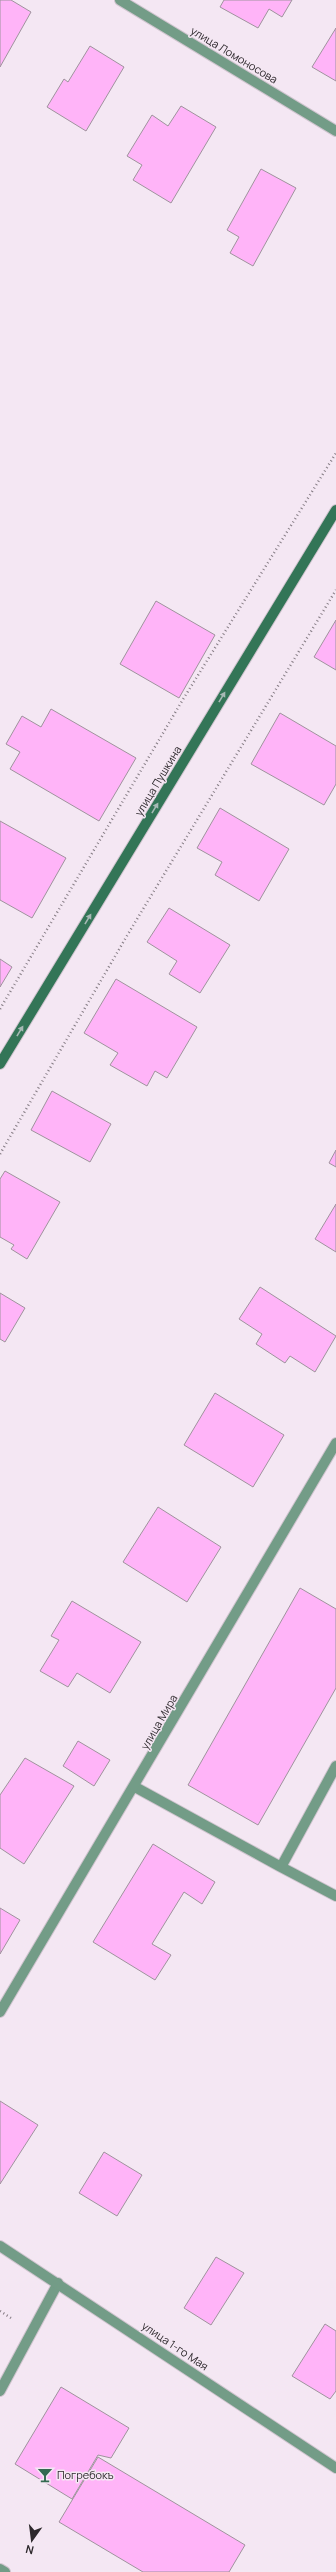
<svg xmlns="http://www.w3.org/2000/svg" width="336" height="2572" viewBox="0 0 336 2572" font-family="Manrope,sans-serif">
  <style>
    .building { fill: #ffb4f8; stroke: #9f939d }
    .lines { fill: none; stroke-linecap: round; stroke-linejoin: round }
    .service-casing { stroke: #d0c5cf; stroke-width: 12 }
    .minor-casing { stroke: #d0c5cf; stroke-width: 12 }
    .secondary-casing { stroke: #d0c5cf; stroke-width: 12 }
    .path { stroke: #877e86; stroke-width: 2.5; stroke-dasharray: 1 3; stroke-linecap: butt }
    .service { stroke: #739c87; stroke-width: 10 }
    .minor { stroke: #739c87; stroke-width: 10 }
    .secondary { stroke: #337557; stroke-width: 10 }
    .oneway { fill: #a7b9b5 }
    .labels { text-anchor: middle; stroke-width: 3; stroke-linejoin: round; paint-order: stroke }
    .street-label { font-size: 11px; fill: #2d282c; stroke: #f4e7f3 }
    .poi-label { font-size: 11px; fill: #2d282c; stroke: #f4e7f3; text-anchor: start }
  </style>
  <rect width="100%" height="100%" fill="#f4e7f3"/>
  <path class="building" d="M0,0h11l20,12 -31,55z
    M224,0h68l-10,17 -13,-8 -11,19 -38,-21z
    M336,28v53l-24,-14z
    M90,46l34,21 -38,64 -39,-24 17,-28 4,3z
    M181,106l35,21 -45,76 -38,-23 9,-15 -15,-9 25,-41 16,11z
    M261,169l35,19 -43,78 -23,-13 9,-16 -12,-7z
    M156,601l59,34 -36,63 -59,-34z
    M336,620v50l-22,-13z
    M51,709l85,49 -37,63 -89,-52 10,-17 -14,-8 16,-28 19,11z
    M280,713l56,33v38l-12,21 -73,-41z
    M220,808l69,41 -30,52 -44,-26 7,-13 -25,-14z
    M0,821l66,37 -34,60 -32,-18z
    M169,908l61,37 -30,48 -31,-19 8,-13 -30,-19z
    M0,959l12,8 -12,20z
    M116,979l81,48 -30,51 -12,-7 -8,15 -37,-21 8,-12 -34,-20z
    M52,1091l59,33 -21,38 -59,-32z
    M336,1150v17l-7,-4z
    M5,1171l55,31 -33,57 -16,-10 3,-4 -14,-8v-58z
    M336,1204v48l-21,-13z
    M260,1287l76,49 -21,36 -25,-16 -5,7 -29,-19 6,-10 -23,-15z
    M0,1293l25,15 -20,34 -5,-3z
    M215,1393l69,42 -31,52 -69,-42z
    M158,1507l63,40 -34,55 -64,-40z
    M300,1588l36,21v79l-78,137 -70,-40z
    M72,1601l69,41 -31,51 -33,-20 -9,14 -28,-16 19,-31 -8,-4z
    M78,1741l32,19 -16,26 -31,-20z
    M25,1758l49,28 -50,78 -24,-16v-53z
    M153,1844l62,38 -13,22 -18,-12 -32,52 19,11 -16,25 -62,-38z
    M0,1908l20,12 -20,34z
    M0,2101l38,24 -38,59z
    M104,2152l38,23 -25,41 -38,-23z
    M216,2257l28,16 -33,52 -27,-17z
    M325,2324l11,7v60l-6,8 -38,-23z
    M61,2387l68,41 -18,30 -13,-3 -26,44 -57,-35z
    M98,2457l147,88 -16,27h-86l-84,-50z"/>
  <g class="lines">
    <g class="service-casing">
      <path id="service" d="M336,1766l-55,101 55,29
        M135,1787l146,80
        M0,2391l58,-108
        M0,2569l5,3"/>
    </g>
    <g class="minor-casing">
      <path id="minor" d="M120,0l216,131
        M0,2012l336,-569
        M0,2246l336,222"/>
    </g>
    <g class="secondary-casing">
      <path id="secondary" d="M0,1064l336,-554"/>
    </g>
    <path class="path" d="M0,1009l182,-308 154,-248
      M0,1154l128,-220 208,-344
      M0,2311l11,7"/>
    <use href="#service" class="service"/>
    <use href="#minor" class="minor"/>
    <use href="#secondary" class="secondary"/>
  </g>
  <defs><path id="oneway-solid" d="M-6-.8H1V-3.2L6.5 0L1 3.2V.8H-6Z"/></defs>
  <g class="oneway">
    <use href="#oneway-solid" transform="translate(222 697) rotate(-59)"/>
    <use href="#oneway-solid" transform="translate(155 808) rotate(-59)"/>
    <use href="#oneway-solid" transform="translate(88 919) rotate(-59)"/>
    <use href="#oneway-solid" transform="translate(20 1031) rotate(-59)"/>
  </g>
  <defs>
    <g id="bar-bare" transform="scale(1.2)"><path d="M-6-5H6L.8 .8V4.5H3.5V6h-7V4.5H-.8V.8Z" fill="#336a51" stroke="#f4e7f3" stroke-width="2.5" paint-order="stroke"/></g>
  </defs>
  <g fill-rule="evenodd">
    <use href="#bar-bare" x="45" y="2475"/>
  </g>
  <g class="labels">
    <g class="street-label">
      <text transform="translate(234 55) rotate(31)" y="4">улица Ломоносова</text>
      <text transform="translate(158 781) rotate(-59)" y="4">улица Пушкина</text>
      <text transform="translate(159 1722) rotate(-60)" y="4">улица Мира</text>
      <text transform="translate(175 2346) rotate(34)" y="4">улица 1-го Мая</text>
    </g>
    <g class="poi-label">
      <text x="57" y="2479">Погребокъ</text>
    </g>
  </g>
  <g transform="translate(32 2540) rotate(194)" stroke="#f4e7f3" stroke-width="3" paint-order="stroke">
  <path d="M0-3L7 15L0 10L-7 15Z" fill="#2d282c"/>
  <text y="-6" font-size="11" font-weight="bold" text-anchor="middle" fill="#2d282c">N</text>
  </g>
</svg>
